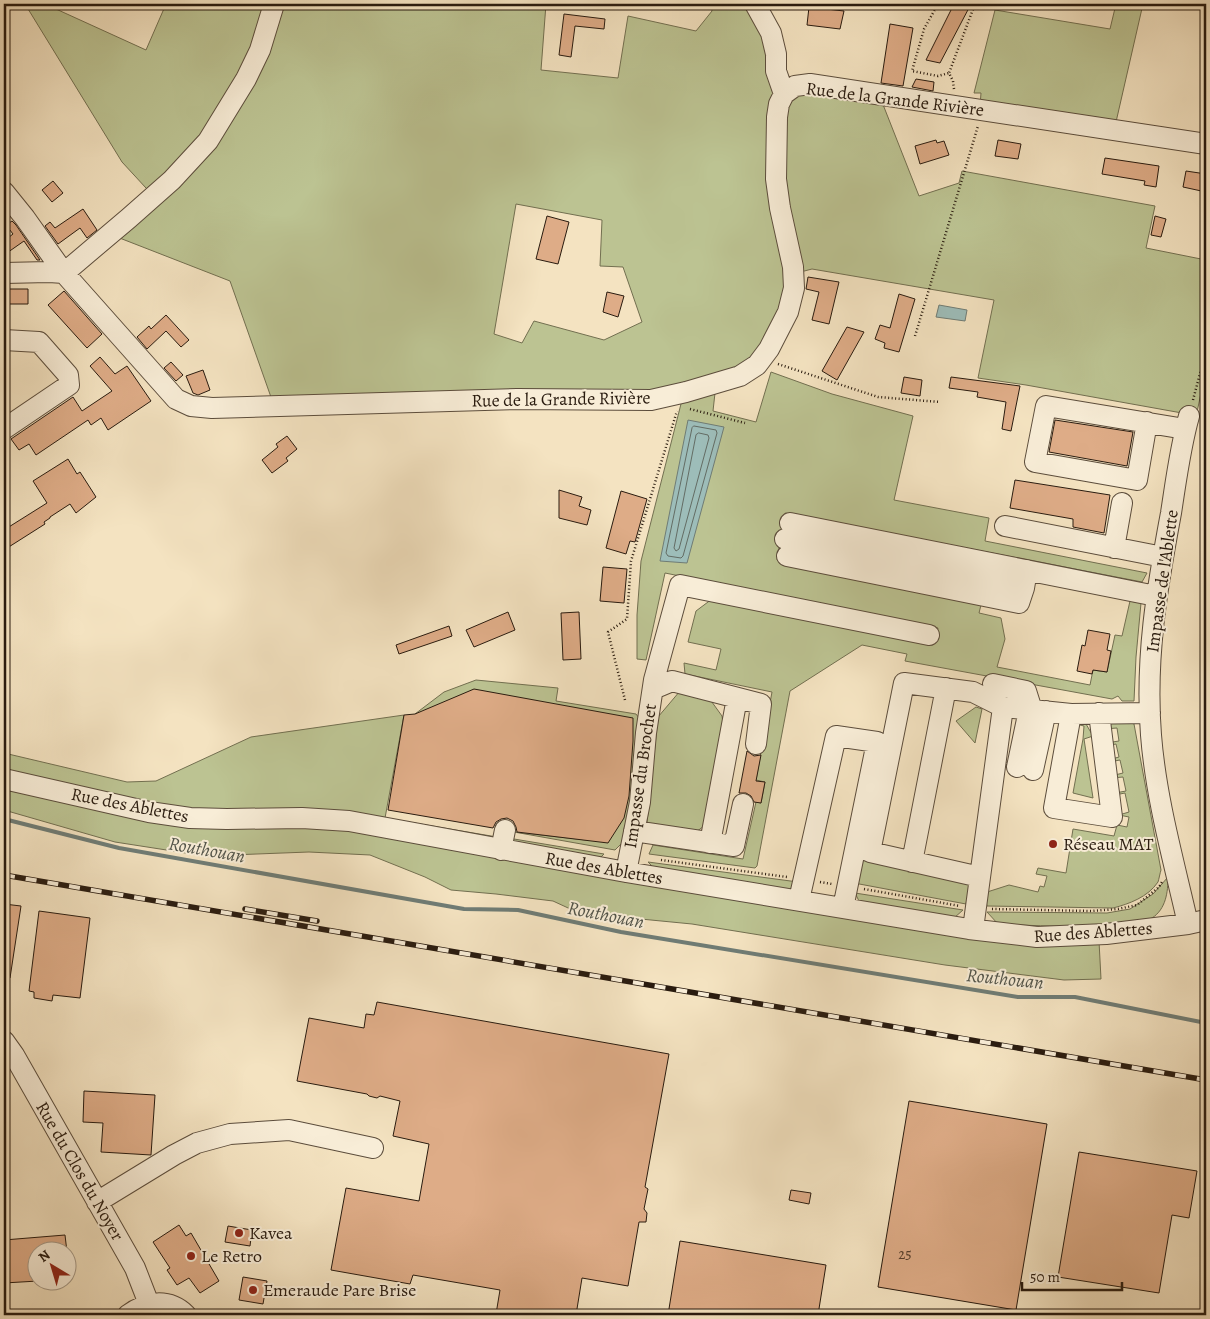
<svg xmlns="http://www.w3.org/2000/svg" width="1210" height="1319" viewBox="0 0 1210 1319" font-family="Alegreya,serif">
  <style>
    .green { fill: #bcc392; stroke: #726f50; fill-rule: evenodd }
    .water { fill: #9dbdb9; stroke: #6f7c75 }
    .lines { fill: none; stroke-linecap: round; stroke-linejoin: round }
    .shore { stroke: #636c64; stroke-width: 1 }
    .stream { stroke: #6f7c75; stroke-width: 4 }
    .building { fill: #deac87; stroke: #291b0f }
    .minor-casing { stroke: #5c4d3c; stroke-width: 22 }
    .path { stroke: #291b0f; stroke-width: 2.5; stroke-dasharray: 1 2.5; stroke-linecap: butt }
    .minor { stroke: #f8edd7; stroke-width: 20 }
    .rail-casing { stroke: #291b0f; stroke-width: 5.5 }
    .rail { stroke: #f8edd7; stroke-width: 4; stroke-dasharray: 11; stroke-linecap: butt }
    .poi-dot { fill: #8f2418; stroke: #f8edd7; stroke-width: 2 }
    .labels { text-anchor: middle; stroke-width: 4; stroke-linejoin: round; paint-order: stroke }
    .number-label { font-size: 15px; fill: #563f2d }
    .street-label { font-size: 18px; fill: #291b0f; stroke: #f8edd7 }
    .poi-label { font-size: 18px; fill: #291b0f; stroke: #f8edd7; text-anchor: start }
    .water-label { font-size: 19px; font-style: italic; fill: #52544a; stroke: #f8edd7 }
  </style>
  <rect width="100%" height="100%" fill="#f4e3c1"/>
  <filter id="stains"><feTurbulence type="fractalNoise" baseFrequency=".004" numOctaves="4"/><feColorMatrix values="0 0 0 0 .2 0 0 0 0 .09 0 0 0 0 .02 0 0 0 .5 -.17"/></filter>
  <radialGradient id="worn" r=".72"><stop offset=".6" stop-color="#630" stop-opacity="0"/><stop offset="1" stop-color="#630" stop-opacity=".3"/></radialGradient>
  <path class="green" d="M25,4h20l101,46 20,-46h85l31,7 2,-7h262l-5,66 77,8 10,-62 68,15 16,-20 -1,-7h40l9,18 9,41 3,28h36l74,11 37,94 40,-13 3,-12 193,35 -9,42 60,12v109l-10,48 -14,-4 -156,-28 -48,-7 16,-78 -182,-31 -23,6 -6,31 -22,44 -19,17 -25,8 -4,36 43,11 15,-50 61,22 81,22 -19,84 95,18 -4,23 162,32 -5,9 -357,-69 -8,47 205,41 -3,12 22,5 4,21 -8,28 93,18 3,-15 14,2 8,-37 7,1 8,-35 11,2 -5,54 -2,44h-12l-4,-5 -6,3 -207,-38 2,-7 -45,-9 -72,46 -33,175 -2,2 -106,-14 4,-9 90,14 13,-57 5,1 4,-21 -9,-2 16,-88 -87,-18 -1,-11 32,7 5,-21 -33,-7 8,-31 16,-12 222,45 4,-16 -273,-55 -19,87 -9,-1v-44l4,-54 41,-161h-410l-42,-119 -113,-44 41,-36 -36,-39zM516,204l86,16 -2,46 23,1 19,55 -38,18 -70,-19 -12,22 -28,-9z
    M1116,4h27l-27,118 -136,-16 1,-13h-7l21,-83 115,19z
    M476,680l82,8 -2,13 80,13 3,4 -10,118 -14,14 -101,-18 72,8 14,-9 -128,-124 -57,7 29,-22z
    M680,691l29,7 13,18 2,14 -20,96 -8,6 -43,-5 -6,-5 11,-105z
    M976,707l6,2 -7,34 -19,-22z
    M404,715l-19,103 112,19 -2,3 -111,-18 715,119 2,38 -37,1 -119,-15 -253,-41 -113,-11 -26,-12 -57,-7 -45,-4 -26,-13 -55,-22 -61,-3 -104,4 -90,-14 -111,-32v-57l123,29 29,-1 95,-44z
    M1128,721l6,3 27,146c-1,3 -2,9 -3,12 -10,15 -29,22 -45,26l-126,-2 -3,-13 25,-8 29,7 2,-6 4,1 3,-11 -11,-2 2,-6 28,5 7,-44 41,7 3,-11 10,2 2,-10 -10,-2 10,-3 -4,-19 -10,2v-2l11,-2 -3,-14 -11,1 -1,-2 12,-3 -3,-13 -11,2 -1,-2 11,-3 -3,-13 -10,2v-3l13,-2 -2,-13 -13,1v-6z
    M1076,722l10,2 7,12 -9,3 9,59 -20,-5 10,-54 1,-13 -8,-2z
    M514,839l90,15 -3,3 -39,-4 -49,-9z
    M861,854l109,30 -4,20 -112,-21z
    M648,862l150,20 -6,9 -139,-24z
    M1168,877c0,15 -2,32 -16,41 -12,8 -29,7 -42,7 -37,2 -74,1 -112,-1l-11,-12 120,1 23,-4 23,-15z
    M855,893l108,17 -9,8 -94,-15z"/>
  <path class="water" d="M939,305l28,5 -2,11 -29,-4z
    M688,420l36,7 -37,136 -27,-2z"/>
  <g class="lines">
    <path class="shore" d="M694,426l22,4 1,3 -34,123 -2,2 -13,-2 -2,-3 26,-125z
      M699,433l9,2 1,3 -30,111 -3,2 -2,-3 22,-113z"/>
    <path class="stream" d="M4,819l115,29 345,61 54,1 103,22 397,65h57l131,26"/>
  </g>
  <path class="building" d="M954,4h17l-31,59 -14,-3z
    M809,7l35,4 -4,18 -33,-4z
    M564,14l41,5 -1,10 -29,-3 -4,31 -12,-2z
    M890,24l23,4 -10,58 -22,-3z
    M916,79l18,3 -1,9 -21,-4z
    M936,140l1,3 7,-2 5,14 -29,9 -5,-18z
    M998,140l23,4 -3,15 -23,-3z
    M1105,158l54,8 -3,21 -12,-2 1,-4 -43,-7z
    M1186,171l20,3v18l-23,-5z
    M53,181l10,12 -11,9 -10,-12z
    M83,209l14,21 -10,8 -7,-10 -22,16 -13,-18 5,-4 5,6z
    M547,216l22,6 -11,42 -22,-5z
    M1155,216l11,3 -5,18 -10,-2z
    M12,221l4,4 24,35h-3l-13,-19 -20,14v-14l9,-7 -7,-9z
    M808,277l31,5 -10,42 -17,-4 7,-28 -13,-3z
    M4,289h24v15h-24z
    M64,291l38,43 -15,14 -39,-43z
    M607,292l17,4 -6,21 -15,-5z
    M899,294l16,5 -16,53 -15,-4 1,-5 -10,-4 5,-14 10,3z
    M166,315l23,25 -8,7 -15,-16 -19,18 -10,-12 12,-11 2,3z
    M847,327l17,5 -27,48 -15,-9z
    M100,357l15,17 12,-8 24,35 -43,29 -7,-12 -10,7 -3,-5 -52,35 -7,-11 -10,6 -8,-11 62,-42 9,14 30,-20 -22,-25z
    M171,362l12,13 -7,6 -12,-13z
    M203,370l7,20 -12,5 -5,-2 -7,-17z
    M904,377l18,3 -2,16 -19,-3z
    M951,377l69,9 -9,45 -9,-2 4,-27 -29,-5 1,-5 -29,-4z
    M1055,420l78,12 -6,34 -78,-14z
    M287,436l10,13 -11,9 2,3 -16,12 -10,-13 16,-13 -2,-3z
    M68,459l9,15 3,-2 16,25 -20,16 -6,-9 -20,13v1l-6,4 1,2 -41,26v-20l43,-27 -14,-22z
    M1015,480l95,15 -6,38 -31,-6v-8l-63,-11z
    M559,490l23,7 -3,9 12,4 -4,15 -28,-7z
    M621,491l26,8 -12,43 -5,-1 -4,13 -20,-6z
    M603,567l24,2 -3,34 -24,-2z
    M508,612l7,18 -41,17 -8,-17z
    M579,612l2,47 -18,1 -2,-47z
    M449,626l3,10 -53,18 -3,-9z
    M1088,630l22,4 -3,16 4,1 -4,21 -14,-2 -1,4 -15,-3 5,-26 3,1z
    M474,689l159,29v23l-4,55 -5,22 -16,25 -91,-11 -1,-5 -3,-6 -6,-3 -6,1 -5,3 -3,6 -105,-18 16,-95 11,-1z
    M747,751l7,5 7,-1 -5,26 9,1 -4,21 -7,-1 -3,-6 -5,-3h-7z
    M4,904l17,2 -11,72h-6z
    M39,911l51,7 -10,80 -27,-3 -1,6 -18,-3v-6l-5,-1z
    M377,1002l292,52 -24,133 3,2 -4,20 3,4 -1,9h-7l-11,64 -46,-8 -6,37h-74l-6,-1 4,-24 -87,-15 -3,9 -79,-14 15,-82 73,13 10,-57 -36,-8 7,-35 -20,-5 -3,2 -8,-2 -2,-2 -70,-13 12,-63 55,10 2,-14 8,1z
    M84,1091l71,4 -4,60 -50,-3 2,-29 -20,-1z
    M909,1101l138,23 -31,186 -138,-23z
    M1079,1152l118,19 -8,47 -17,-3 -13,78 -101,-16z
    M791,1190l20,3 -2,11 -20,-4z
    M179,1225l7,11 5,-3 28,48 -19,12 -11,-15 -12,7 -10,-15 3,-2 -17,-26z
    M228,1226l24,4 -2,16 -25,-4z
    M65,1235l2,17h-29v29l-34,2v-43z
    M680,1241l146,24 -8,50h-150z
    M243,1277l24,4 -4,23 -24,-4z"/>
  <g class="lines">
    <g class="minor-casing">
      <path id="minor" d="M755,4l16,29 5,21v17l8,23
        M4,192l21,26 39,55 112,126 15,7 21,2 305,-9 134,1 35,-8 54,-16 17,-11 12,-16 19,-37 6,-24 -1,-21 -13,-59 -4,-29 1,-62 2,-13 5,-10 11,-8 15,-2 396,60
        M4,273l45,-1 15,1
        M64,273l65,-55 43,-38 36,-39 38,-62 14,-29 14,-46
        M4,340l35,2 29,33 1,10 -65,44
        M1147,422l-10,58 -102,-18 11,-56 139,23
        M790,523l366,73
        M1005,526l158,31
        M785,539l239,49 3,-18
        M1114,548l8,-45
        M787,556l232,47 5,-15
        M993,684l33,7 6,19
        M653,689l19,-8 89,23 -5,40
        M1099,713l13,104 -58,-9 17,-94 79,-1
        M1017,767l12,-57
        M1033,770l13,-59
        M4,779l145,33 41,6 37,1 75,-1 47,3 277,51 343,57 68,8 69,-3 82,-10 18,-4
        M634,831l100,15 9,-42
        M710,843l27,-145
        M501,850l4,-20
        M912,862l34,-174
        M626,872l14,-70 6,-69 8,-53 26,-95 249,50
        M980,877l-110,-25 34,-169 69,9 30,15
        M799,900l37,-164 41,6 -34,166
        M1188,924c-14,-62 -32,-125 -37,-189 -6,-77 6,-147 20,-222 5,-32 9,-65 18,-97
        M973,929l30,-222 68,7
        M4,1041l10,14 121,213 14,36
        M97,1202l77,-47 23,-12 33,-9 59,-4 84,18
        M128,1315c18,-14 41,-17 58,0"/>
    </g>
    <path class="path" d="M938,4l-14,25 -12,42 26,5 11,-3
      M954,89l-1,-8 -4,-8 26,-69
      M915,336l63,-210
      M778,364l100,33 62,5
      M1193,400l13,-49
      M690,409l55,14
      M625,700l-17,-68 19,-13 4,-58 46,-150
      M661,860l126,17
      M820,882l12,2
      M864,889l96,17
      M992,909l99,2 27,-2 19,-4 22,-18 3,-5"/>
    <use href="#minor" class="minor"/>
    <g class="rail-casing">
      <path id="rail" d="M4,875l1202,205
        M245,909l72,12"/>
    </g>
    <use href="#rail" class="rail"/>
  </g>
  <g class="poi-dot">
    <circle cx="1053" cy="844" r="5"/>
    <circle cx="239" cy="1233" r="5"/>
    <circle cx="191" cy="1256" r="5"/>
    <circle cx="253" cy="1290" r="5"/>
  </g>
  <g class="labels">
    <g class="number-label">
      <text x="905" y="1259">25</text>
    </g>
    <g class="street-label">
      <text transform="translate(895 99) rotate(7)" y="6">Rue de la Grande Rivière</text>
      <text transform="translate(561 399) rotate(-1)" y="6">Rue de la Grande Rivière</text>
      <text transform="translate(1162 581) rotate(-82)" y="6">Impasse de l'Ablette</text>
      <text transform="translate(640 776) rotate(-82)" y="6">Impasse du Brochet</text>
      <text transform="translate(130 805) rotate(11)" y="6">Rue des Ablettes</text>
      <text transform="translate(604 868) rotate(10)" y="6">Rue des Ablettes</text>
      <text transform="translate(1093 932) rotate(-4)" y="6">Rue des Ablettes</text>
      <text transform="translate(80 1171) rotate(60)" y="6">Rue du Clos du Noyer</text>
    </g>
    <g class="poi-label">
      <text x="1063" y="850">Réseau MAT</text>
      <text x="249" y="1239">Kavea</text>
      <text x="201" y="1262">Le Retro</text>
      <text x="263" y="1296">Emeraude Pare Brise</text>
    </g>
    <g class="water-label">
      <text transform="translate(207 849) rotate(10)" y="7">Routhouan</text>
      <text transform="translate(606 914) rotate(11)" y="7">Routhouan</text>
      <text transform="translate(1005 978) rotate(6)" y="7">Routhouan</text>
    </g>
  </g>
  <rect width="1210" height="1319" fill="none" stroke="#f4e3c1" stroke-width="20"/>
  <rect x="5" y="5" width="1200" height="1309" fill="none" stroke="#291b0f" stroke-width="2.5"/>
  <rect x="10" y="10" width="1190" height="1299" fill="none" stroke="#291b0f"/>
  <g transform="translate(52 1266) rotate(322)"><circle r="24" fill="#f8edd7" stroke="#a59987"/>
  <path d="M0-4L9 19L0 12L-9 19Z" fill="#8f2418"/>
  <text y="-8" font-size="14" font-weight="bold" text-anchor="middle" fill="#291b0f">N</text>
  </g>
  <path d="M1022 1282v8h100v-8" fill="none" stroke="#291b0f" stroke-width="2.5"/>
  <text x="1030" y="1282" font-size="15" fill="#291b0f" stroke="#f8edd7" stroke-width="4" paint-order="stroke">50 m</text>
  <rect width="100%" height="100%" filter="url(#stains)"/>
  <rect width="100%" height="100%" fill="url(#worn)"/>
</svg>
